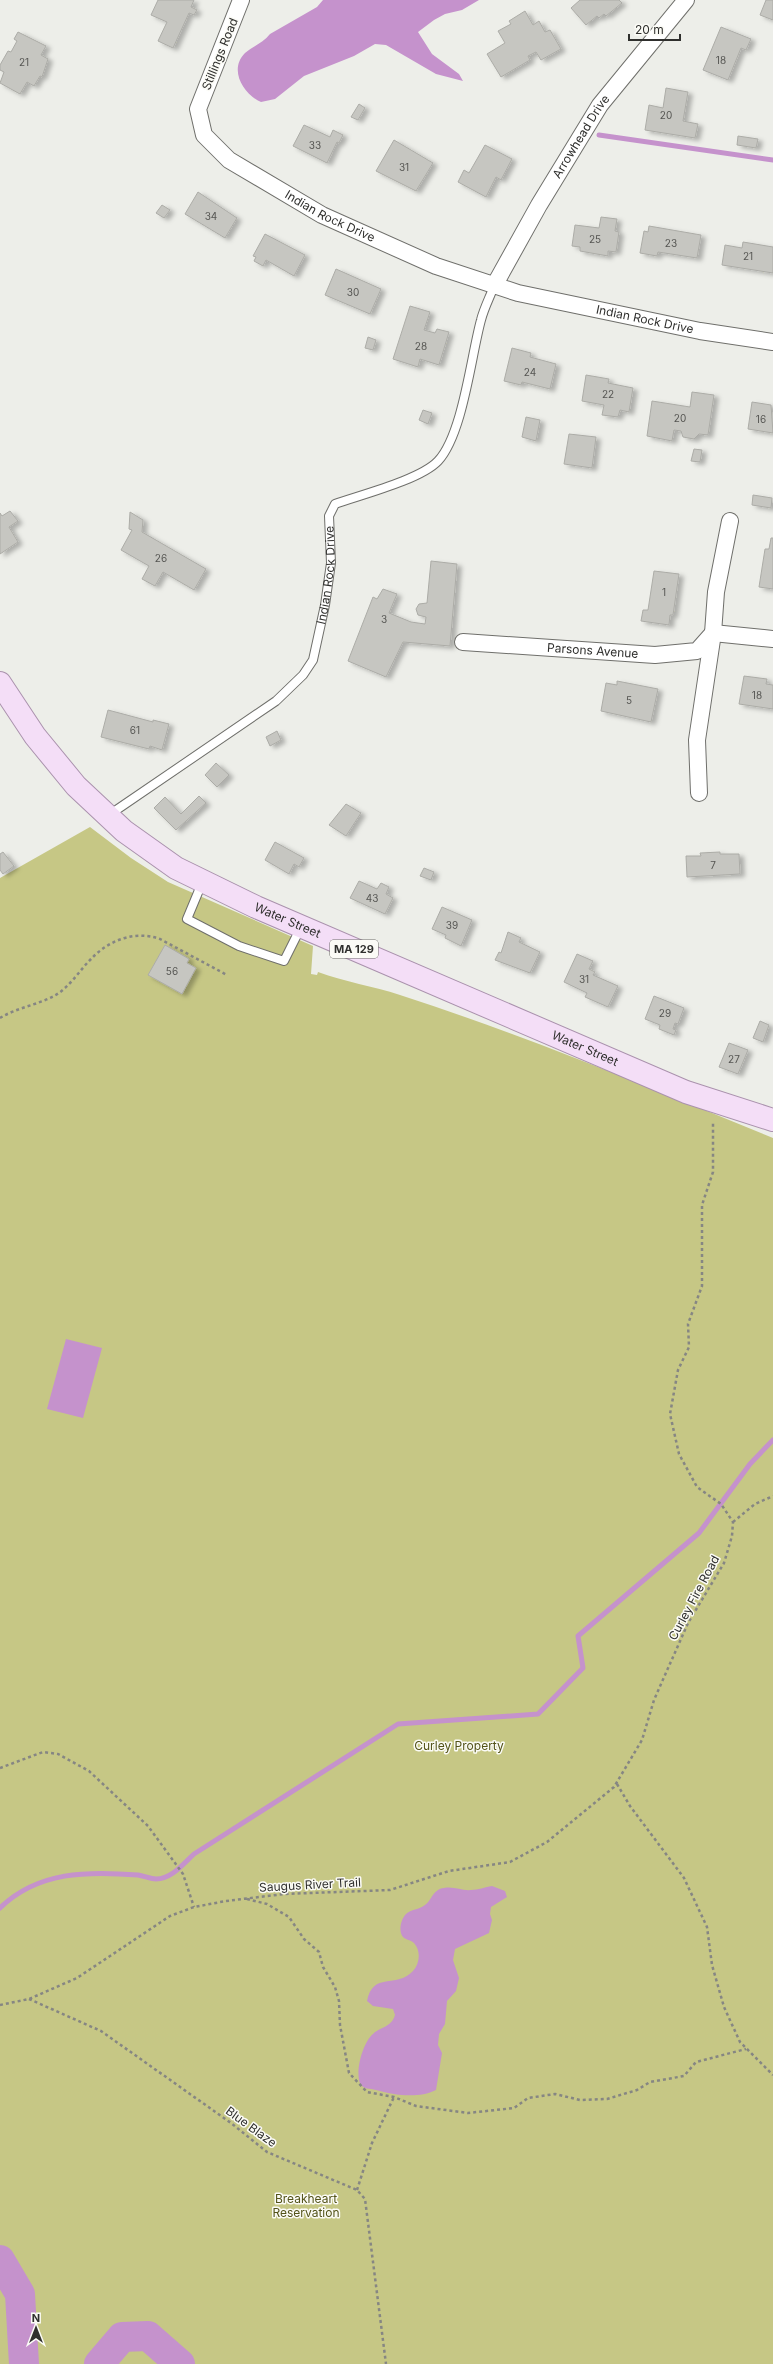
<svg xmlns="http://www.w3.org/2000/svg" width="773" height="2364" viewBox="0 0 773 2364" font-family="Inter,sans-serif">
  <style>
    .green { fill: #c6c785 }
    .water { fill: #c592cc }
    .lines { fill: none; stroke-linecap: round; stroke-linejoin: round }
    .stream { stroke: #c592cc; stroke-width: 5 }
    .river { stroke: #c592cc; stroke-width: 30 }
    .building { fill: #c6c6c1; stroke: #acaca7; filter: url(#shadow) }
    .service-casing { stroke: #6f6f6b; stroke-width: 10 }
    .minor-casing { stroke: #6f6f6b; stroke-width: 18 }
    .primary-casing { stroke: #aa92ad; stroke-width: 24 }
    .path { stroke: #868683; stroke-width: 2.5; stroke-dasharray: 3 3; stroke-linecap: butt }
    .service { stroke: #fff; stroke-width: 8 }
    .minor { stroke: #fff; stroke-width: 16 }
    .primary { stroke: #f4def7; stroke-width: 22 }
    .labels { text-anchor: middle; stroke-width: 3; stroke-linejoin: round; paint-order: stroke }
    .number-label { font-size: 10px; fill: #555552 }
    .shield { fill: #fbfbf6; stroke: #6c6c69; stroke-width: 1 }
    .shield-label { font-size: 11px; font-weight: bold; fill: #2f2f2d }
    .street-label { font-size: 12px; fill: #2f2f2d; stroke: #fbfbf6 }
    .park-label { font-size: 12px; fill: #535319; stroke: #fbfbf6 }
  </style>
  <defs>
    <filter id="shadow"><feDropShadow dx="4.5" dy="2.5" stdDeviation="2" flood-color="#0004"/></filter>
  </defs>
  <rect width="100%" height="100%" fill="#edeee9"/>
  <path class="green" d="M90,827l41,31 37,24 145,64 -2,28 6,1 1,-3c27,10 55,14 82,23 127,41 250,93 373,143v1226h-773v-1486z"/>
  <path class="water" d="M323,0h156l-17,10 -17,4 -11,6 -16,12 14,22 27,20 4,7 -27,-7 -50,-29 -11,-1 -21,12 -50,20 -29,23 -14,3c-17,-7 -33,-32 -16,-49 8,-7 18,-10 25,-19l47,-27z
    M66,1339l36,9 -19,70 -36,-9z
    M492,1886l13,5 2,6 -16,10 -1,7 2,6 -3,13 -34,16 -2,11 6,18 -3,13 -9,10 -2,23 -6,10 -1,11 4,8 -6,37c-18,9 -42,5 -60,0 -6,-2 -13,0 -16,-7 -5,-12 3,-41 13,-49 8,-8 18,-6 22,-19l-2,-6 -20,-3 -6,-5c6,-30 29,-12 46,-30 7,-8 8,-20 1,-28 -3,-3 -8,-3 -11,-6 -5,-6 -2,-18 3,-23 5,-5 13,-4 19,-9 7,-5 8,-16 19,-17 10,-2 18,3 27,2 7,0 14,-3 21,-4z"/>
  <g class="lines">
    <path class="stream" d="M599,135l174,25
      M0,1908c38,-37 88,-37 138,-33 6,1 13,4 18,4 16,0 28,-16 38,-25l204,-130 140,-10 45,-46 -5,-32 121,-103 51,-69 23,-24"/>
    <path class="river" d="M0,2260l20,34 4,70
      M99,2364l23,-27 26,-1 32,28"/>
  </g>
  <path class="building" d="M158,0h36l-3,7 6,3 -3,5 -5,-2 -16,35 -15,-7 9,-19 -16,-7z
    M580,0h39l3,3 -16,13 -2,-2 -5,4 -2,-2 -11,9 -15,-17z
    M766,0h7v20l-13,-5z
    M525,11l8,14 6,-4 6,11 5,-2 11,19 -20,11 -5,-8 -8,4 2,4 -29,17 -14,-23 18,-11 -7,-12 13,-7 -2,-3z
    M721,27l30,12 -5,11 -5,-2 -13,32 -25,-10z
    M18,32l28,14 -5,9 7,4 -6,18 -2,-1 -6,10 -7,-4 -7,12 -20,-11 4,-11 -4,-2v-5l8,-14 3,1 6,-11 -3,-2z
    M666,88l22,4 -5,29 15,3 -3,14 -50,-8 4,-25 14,3z
    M359,104l6,4 -7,12 -7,-3z
    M304,125l26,12 3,-7 10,5 -4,8 -2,-1 -10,21 -34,-17z
    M738,136l20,3 -2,9 -19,-3z
    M394,140l39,23 -17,28 -40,-20z
    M485,145l27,14 -11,21 -5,-3 -10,20 -28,-15 6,-12 5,3z
    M198,192l39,26 -12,20 -40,-24z
    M162,205l8,5 -6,8 -8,-5z
    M601,217l16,2 -2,12 4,1 -3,20 -8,-1v5l-28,-5v-4l-8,-1 3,-21 24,3z
    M649,226l52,9 -4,23 -39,-6 -1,4 -17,-3 4,-22 4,1z
    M265,234l40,21 -11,21 -28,-16 -3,6 -9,-5 2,-4 -3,-1z
    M743,242l30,5v26l-51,-8 3,-20 17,3z
    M336,269l45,20 -11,25 -45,-19z
    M410,306l20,6 -6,18 11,3 2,-4 12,3 -10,33 -19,-6 -2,8 -25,-8z
    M368,337l8,3 -3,10 -8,-2z
    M512,348l19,5 -1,4 26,7 -6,25 -28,-7 -1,3 -17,-4z
    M586,375l23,4 -1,4 25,5 -4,24 -9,-2 -2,7 -16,-2 2,-10 -22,-4z
    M692,392l22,3 -6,40 -9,-1 -5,5 -11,-2 -2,-6 -7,-1 -2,11 -25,-5 5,-35 38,6z
    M752,402l19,3 2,28 -25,-4z
    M423,410l9,3 -4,11 -9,-4z
    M526,417l14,3 -4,21 -14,-4z
    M569,434l27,3 -4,31 -28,-4z
    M694,449l8,1 -2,12 -9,-1z
    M753,495l19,3 -1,10 -19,-3z
    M10,511l8,10 -9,6 9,15 -18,12v-41l2,3z
    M130,512l13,8 -1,12 64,37 -12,21 -31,-18 -8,14 -13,-7 7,-13 -28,-16 11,-20 -3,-1z
    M771,538h2v51l-14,-2 6,-38h4z
    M431,561l26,3 -7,82 -47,-4 -17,35 -38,-16 25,-64 4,2 6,-10 14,5 -8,19 22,9 14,2 1,-7 -8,-2 -2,-6 3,-5 8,-1z
    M654,571l25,3 -6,41h-3l-1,10 -28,-4 2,-11h5z
    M744,676l23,3 -1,5 7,1v24l-34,-5z
    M617,681l41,8 -7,33 -50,-11 5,-28 11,2z
    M108,710l45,12v-2l16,4 -7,26 -12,-4 -1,3 -48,-12z
    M277,731l4,9 -11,6 -4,-9z
    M216,763l13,12 -12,12 -12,-12z
    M199,796l7,7 -30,27 -22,-22 11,-11 16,17z
    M346,804l15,9 -15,23 -17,-11z
    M275,842l29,16 -5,9 -5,-3 -5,10 -24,-14z
    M3,852l11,14 -11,8 -3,-4v-16z
    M720,852v2h19l1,20 -53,3 -1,-21h15l-1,-3z
    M424,868l10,4 -3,8 -11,-4z
    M359,881l18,8 4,-6 8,4 -3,7 7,4 -8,16 -35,-16z
    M442,907l30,13 -11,26 -16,-8 1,-3 -14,-6z
    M508,932l13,6 -2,4 21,10 -10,21 -35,-13 4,-8 2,1z
    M165,945l24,14 -2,4 9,5 -14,26 -34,-19z
    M577,954l16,7 -4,8 6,3 -2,3 25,11 -10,21 -23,-10 2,-4 -23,-11z
    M654,996l30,12 -6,16 -3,-1 -2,6 3,1 -2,5 -15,-6 1,-4 -15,-6z
    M760,1021l9,4 -6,17 -10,-4z
    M729,1043l19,7 -10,24 -19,-7z"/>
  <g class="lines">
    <g class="service-casing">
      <g id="service">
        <path id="s1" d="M109,815l167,-114 27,-26 10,-15 12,-55 6,-42 -2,-47 6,-12c25,-9 85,-24 103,-43 25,-27 33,-105 43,-141 3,-12 9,-23 13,-34"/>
        <path d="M202,883l-15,36 52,27 45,15 17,-34"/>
      </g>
    </g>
    <g class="minor-casing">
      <g id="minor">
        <path id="s2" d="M241,0l-43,109 6,26 25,25 93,55 114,51 82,27 182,38 73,11"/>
        <path id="s3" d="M494,286l45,-81 61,-100 86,-105"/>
        <path id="s4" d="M463,642l192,13 42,-4 16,-18 60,6"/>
        <path d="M699,793l-2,-53 16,-107 3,-41 14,-71"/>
      </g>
    </g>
    <g class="primary-casing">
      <g id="primary">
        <path id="s5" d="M0,683l35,53 41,50 48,45 52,37 80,39 430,185 87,28"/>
      </g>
    </g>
    <path class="path" d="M0,1018c16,-10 37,-13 54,-22 15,-8 25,-25 37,-37 18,-19 44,-29 69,-20l67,36
      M733,1522l22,-18 18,-8
      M0,1768l43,-16 15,2 31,17 59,55 35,48 11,33
      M617,1784l13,22 54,72 23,49 5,38 12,42 16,35 33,33
      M247,1899l20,5 22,13 15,22 15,13 4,15 12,20 4,14 1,24 9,48 18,19 27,5 22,9 52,7 46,-5 14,-10 27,-4 25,6 27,-1 30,-9 13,-8 34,-6 12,-14 50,-13
      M29,1999l72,32 130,92 36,29 90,38 8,9 21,165
      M0,2005l29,-6 48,-21 93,-62 24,-9 32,-6 58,-7 106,-4 59,-19 61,-9 37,-20 67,-55 28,-47 12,-40 34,-77 36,-60 8,-27 1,-14 -12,-18 -24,-17 -18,-33 -9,-40 8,-44 11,-23 -1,-23 14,-38v-81l11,-33v-51
      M357,2190l15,-47 22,-46"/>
    <use href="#service" class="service"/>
    <use href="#minor" class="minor"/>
    <use href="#primary" class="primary"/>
  </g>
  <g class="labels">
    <g class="number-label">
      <text x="721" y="64">18</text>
      <text x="24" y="66">21</text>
      <text x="666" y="119">20</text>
      <text x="315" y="149">33</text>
      <text x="404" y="171">31</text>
      <text x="211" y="220">34</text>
      <text x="595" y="243">25</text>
      <text x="671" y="247">23</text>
      <text x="748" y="260">21</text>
      <text x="353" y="296">30</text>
      <text x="421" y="350">28</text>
      <text x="530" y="376">24</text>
      <text x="608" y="398">22</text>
      <text x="680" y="422">20</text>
      <text x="761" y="423">16</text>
      <text x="161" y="562">26</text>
      <text x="664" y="596">1</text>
      <text x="384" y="623">3</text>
      <text x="757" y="699">18</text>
      <text x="629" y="704">5</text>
      <text x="135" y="734">61</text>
      <text x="713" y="869">7</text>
      <text x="372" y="902">43</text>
      <text x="452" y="929">39</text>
      <text x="172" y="975">56</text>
      <text x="584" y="983">31</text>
      <text x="665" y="1017">29</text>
      <text x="734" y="1063">27</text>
    </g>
    <rect class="shield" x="330" y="940" width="48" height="18" rx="3"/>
    <g class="shield-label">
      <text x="354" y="953">MA 129</text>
    </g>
    <g class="street-label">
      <text transform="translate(220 54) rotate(-68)" y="4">Stillings Road</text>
      <text dy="4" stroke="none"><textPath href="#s3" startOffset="173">Arrowhead Drive</textPath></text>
      <text dy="4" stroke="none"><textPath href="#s2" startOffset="295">Indian Rock Drive</textPath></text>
      <text dy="4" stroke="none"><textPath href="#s2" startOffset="628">Indian Rock Drive</textPath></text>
      <text dy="4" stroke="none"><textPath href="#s1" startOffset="344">Indian Rock Drive</textPath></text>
      <text dy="4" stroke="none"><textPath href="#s4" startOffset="130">Parsons Avenue</textPath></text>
      <text dy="4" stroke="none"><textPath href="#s5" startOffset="381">Water Street</textPath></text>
      <text dy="4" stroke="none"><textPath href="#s5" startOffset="705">Water Street</textPath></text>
      <text transform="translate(694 1598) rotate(-62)" y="4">Curley Fire Road</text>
      <text transform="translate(310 1885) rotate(-3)" y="4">Saugus River Trail</text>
      <text transform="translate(251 2127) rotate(36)" y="4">Blue Blaze</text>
    </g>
    <g class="park-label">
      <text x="459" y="1750">Curley Property</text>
      <text x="306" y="2203">Breakheart<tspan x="306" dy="14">Reservation</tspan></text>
    </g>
  </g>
  <g transform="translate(36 2328)" stroke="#fbfbf6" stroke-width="3" paint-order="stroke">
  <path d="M0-3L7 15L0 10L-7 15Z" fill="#2f2f2d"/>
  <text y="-6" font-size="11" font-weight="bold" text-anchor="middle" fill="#2f2f2d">N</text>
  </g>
  <path d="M629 34v6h51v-6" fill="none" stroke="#2f2f2d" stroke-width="2"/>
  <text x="635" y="34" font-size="12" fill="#2f2f2d" stroke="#fbfbf6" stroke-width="3" paint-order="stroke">20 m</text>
</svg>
